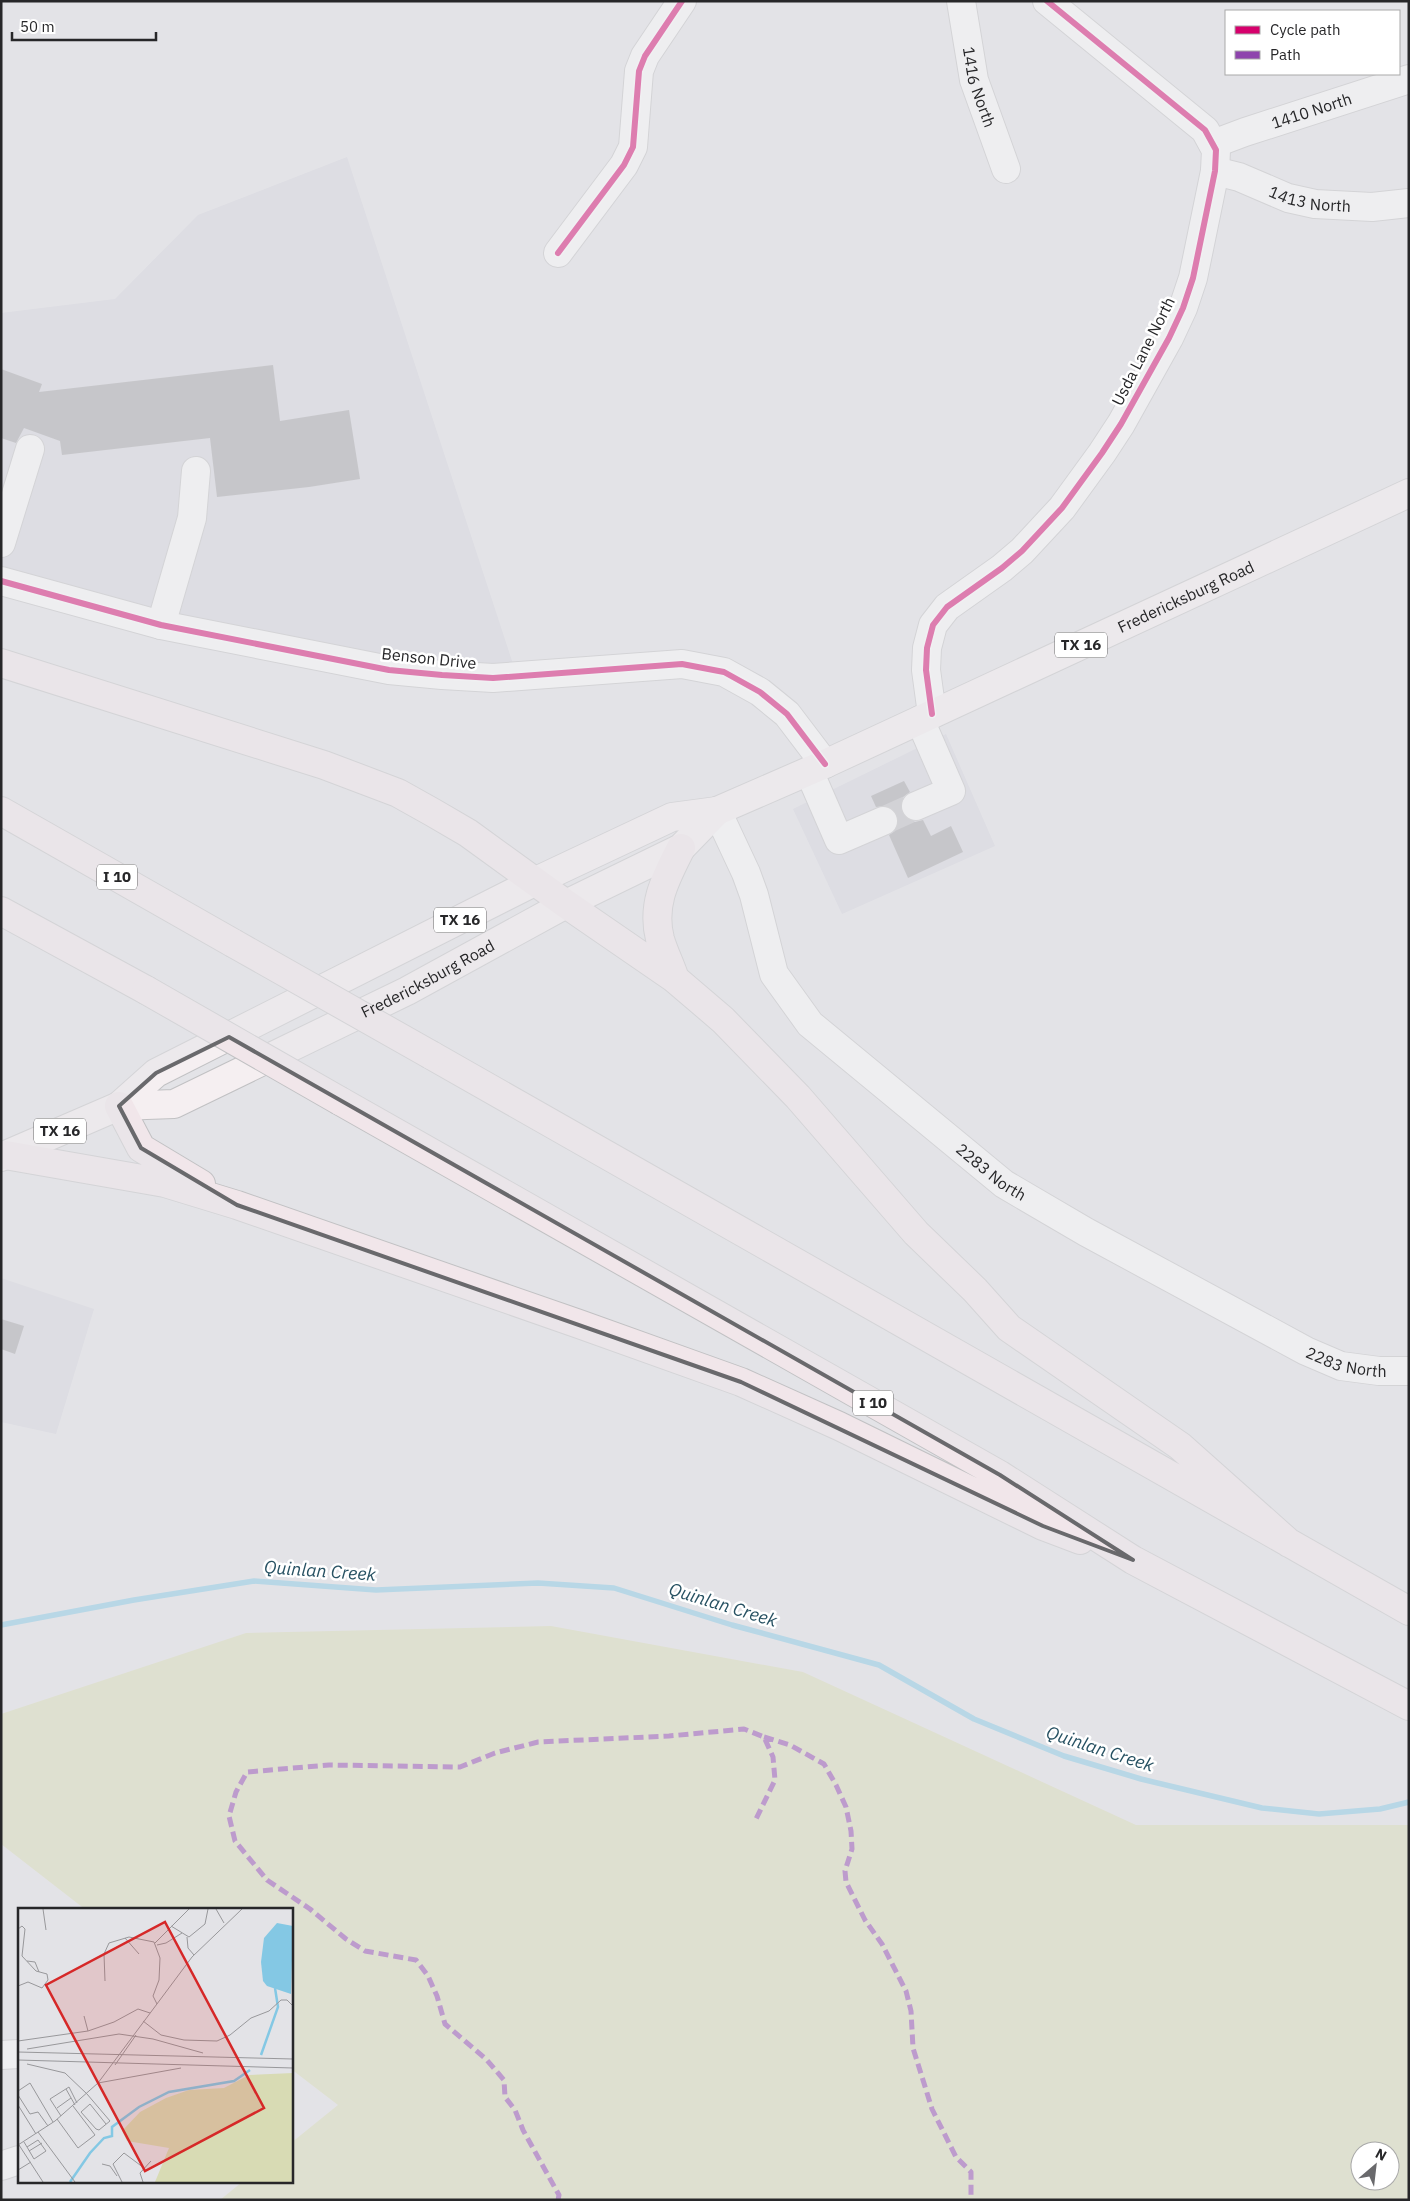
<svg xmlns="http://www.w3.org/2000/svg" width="1410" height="2201" viewBox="0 0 1410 2201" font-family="'IBM Plex Sans',sans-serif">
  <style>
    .built { fill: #d4d4dd }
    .green { fill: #d8dbb4; fill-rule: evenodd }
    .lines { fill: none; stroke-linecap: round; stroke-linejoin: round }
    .stream { stroke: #84c8e4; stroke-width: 5.5 }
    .building { fill: #a3a3a6 }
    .minor-tunnel { stroke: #bdbdc1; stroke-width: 28; stroke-dasharray: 28 14; stroke-linecap: butt }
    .minor-casing { stroke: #c0c0c2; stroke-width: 30 }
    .major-casing { stroke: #c1c1c3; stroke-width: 30 }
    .highway-casing { stroke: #c1c1c3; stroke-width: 30 }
    .minor { stroke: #fbfbfb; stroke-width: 28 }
    .major { stroke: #f5eff1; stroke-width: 28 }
    .highway { stroke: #f1e6ea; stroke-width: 28 }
    .highway-bridge-casing { stroke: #c1c1c3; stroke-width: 30; stroke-linecap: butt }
    .highway-bridge { stroke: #f1e6ea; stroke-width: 28 }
    .quiet { stroke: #8e44ad; stroke-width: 5; stroke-dasharray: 10 5; stroke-linecap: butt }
    .cycleway-casing { stroke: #fff; stroke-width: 9 }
    .cycleway { stroke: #d6006c; stroke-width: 6 }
    .marked { fill: none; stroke: #69696c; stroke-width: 4; stroke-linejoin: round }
    .labels { text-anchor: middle; stroke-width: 5; stroke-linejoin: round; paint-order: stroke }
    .shield { fill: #fff; stroke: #686869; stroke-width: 1 }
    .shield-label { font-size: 15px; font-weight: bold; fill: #272729 }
    .street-label { font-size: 16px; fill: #272729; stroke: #fff }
    .water-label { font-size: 18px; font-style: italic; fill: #285263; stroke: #fff }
    .inset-river { fill: none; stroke: #84c8e4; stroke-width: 2.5 }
    .inset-road { fill: none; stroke: #98989b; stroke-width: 1 }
    .view { fill: #d62828; fill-opacity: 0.15; stroke: #d62828; stroke-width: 2.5 }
    .inset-edge { fill: none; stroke: #272729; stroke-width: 2.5 }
  </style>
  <rect width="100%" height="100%" fill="#e3e3e7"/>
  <path class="built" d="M347,157l166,507 -74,1 -228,-38 -210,-55v-259l114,-14 83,-84z
    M946,734l49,112 -153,68 -49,-105z
    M1,1278l93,31 -38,125 -55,-12z"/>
  <path class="green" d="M551,1626l252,46 333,153h273v375h-1189l22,-18h49v-39l47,-38 -47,-36v-159h-205l-85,-66v-130l245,-81zM1360,2151h30v30h-30z"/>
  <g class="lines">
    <path class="stream" d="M1,1625l133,-25 120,-19 122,9 162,-7 76,5 118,37 147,40 95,54 90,37 77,23 121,29 57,6 61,-5 29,-7"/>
  </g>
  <path class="building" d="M273,365l7,56 69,-11 11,69 -51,8 -92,10 -7,-59 -148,17 -2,-14 -36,-13 -8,15 -15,-5v-69l41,15 -3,8z
    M904,781l6,11 -7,5 -3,8 2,7 4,6 9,4 8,-2 8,16 20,-10 12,26 -55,26 -19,-43 6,-4 3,-8 -1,-9 -4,-5 -8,-3 -9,1 -5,-11z
    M1,1319l23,7 -9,28 -14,-5z"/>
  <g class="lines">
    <path class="minor-tunnel" d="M883,821l33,-15"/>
    <g class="minor-casing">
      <g id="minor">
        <path id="s1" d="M961,1l13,79 32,89"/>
        <path id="s2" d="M1213,144l32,-12 164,-53"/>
        <path id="s3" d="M1215,171l24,6 49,21 27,6 57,3 37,-4"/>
        <path d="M558,253l66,-88 9,-18 6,-76 6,-15 37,-55"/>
        <path d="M1,543l29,-94"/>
        <path d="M1,581l160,44 228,45 53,5 51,3 189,-14 42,8 36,20 27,22 38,50"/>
        <path d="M161,625l31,-107 4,-47"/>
        <path d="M932,714l-6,-44 1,-22 6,-23 14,-18 55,-39 20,-17 40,-43 40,-55 19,-29 48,-86 14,-30 10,-30 22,-107 1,-21 -11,-20 -158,-129"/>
        <path d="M809,771l30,69 44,-19"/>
        <path d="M916,806l35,-15 -31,-71"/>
        <path id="s4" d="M717,811l29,62 8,22 20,79 36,50 194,160 82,48 220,119 35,15 38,5h30"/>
        <path d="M1,2055l18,-1"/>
        <path d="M1,2166l18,-6"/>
      </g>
    </g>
    <g class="major-casing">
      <g id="major">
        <path id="s5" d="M119,1106l55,-2 233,-113 159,-87 115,-56 36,-37"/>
        <path id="s6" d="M1,1157l118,-51 37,-33 380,-192 136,-64 45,-6 108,-47 584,-271"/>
      </g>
    </g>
    <g class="highway-casing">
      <path id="highway" d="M1,663l323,102 74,28 34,19 36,21 98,71 109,75 48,41 75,77 118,136 59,57 34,38 171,118 109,97
        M1,811l232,132
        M1,911l145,79
        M675,979c-4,-13 -11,-26 -15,-40 -9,-35 6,-61 21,-91
        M431,1055l978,556
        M340,1101l660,374 133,85 276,146
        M119,1106l22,42 60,36
        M5,1155l160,28 72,22 342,119 162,58 98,44 204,100 37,14"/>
    </g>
    <use href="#minor" class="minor"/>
    <use href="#major" class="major"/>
    <use href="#highway" class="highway"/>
    <g class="highway-bridge-casing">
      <path id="highway-bridge" d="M233,943l198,112
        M146,990l194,111"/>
    </g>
    <use href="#highway-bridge" class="highway-bridge"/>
    <path class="quiet" d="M764,1737l26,8 34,19 12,21 10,22 5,24 1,18 -7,22 1,11 19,38 17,24 24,47 5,20 2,37 19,61 24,48 15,15v28
      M558,2200l1,-5 -36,-65 -8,-20 -10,-13 -1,-17 -18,-21 -41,-35 -8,-28 -9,-20 -12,-16 -51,-9 -19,-12 -36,-30 -43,-29 -32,-39 -6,-25 7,-24 11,-20 82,-7 131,2 35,-14 43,-11 131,-6 75,-7 20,8 9,20 2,23 -19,39"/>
    <g class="cycleway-casing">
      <path id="cycleway" d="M558,253l66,-88 9,-18 6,-76 6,-15 37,-55
        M1,581l160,44 228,45 53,5 51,3 189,-14 42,8 36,20 27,22 38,50
        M932,714l-6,-44 1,-22 6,-23 14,-18 55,-39 20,-17 40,-43 40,-55 19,-29 48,-86 14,-30 10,-30 22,-107 1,-21 -11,-20 -158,-129"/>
    </g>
    <use href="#cycleway" class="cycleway"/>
  </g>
  <path d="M0 0H1410V2201H0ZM229,1037l771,438 133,85 -90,-34 -302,-144 -504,-177 -96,-57 -22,-42 37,-33z" fill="#e3e3e7" fill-opacity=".55" fill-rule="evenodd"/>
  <path class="marked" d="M229,1037l771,438 133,85 -90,-34 -302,-144 -504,-177 -96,-57 -22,-42 37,-33z"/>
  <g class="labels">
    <g class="shield">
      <rect x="1055" y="632.5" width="52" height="25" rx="4"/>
      <rect x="97" y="864.5" width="40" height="25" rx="4"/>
      <rect x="434" y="907.5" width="52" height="25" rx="4"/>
      <rect x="34" y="1118.5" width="52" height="25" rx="4"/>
      <rect x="853" y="1390.5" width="40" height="25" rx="4"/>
    </g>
    <g class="shield-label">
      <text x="1081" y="650">TX 16</text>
      <text x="117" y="882">I 10</text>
      <text x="460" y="925">TX 16</text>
      <text x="60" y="1136">TX 16</text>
      <text x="873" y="1408">I 10</text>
    </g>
    <g class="street-label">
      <text dy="6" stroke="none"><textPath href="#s1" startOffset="88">1416 North</textPath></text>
      <text dy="6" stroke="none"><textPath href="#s2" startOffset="104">1410 North</textPath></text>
      <text dy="6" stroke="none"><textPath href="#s3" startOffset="100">1413 North</textPath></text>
      <text transform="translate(1143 351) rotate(-63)" y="6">Usda Lane North</text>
      <text dy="6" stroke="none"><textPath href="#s6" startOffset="1315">Fredericksburg Road</textPath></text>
      <text transform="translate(429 658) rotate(6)" y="6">Benson Drive</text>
      <text dy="6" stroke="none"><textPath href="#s5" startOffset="338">Fredericksburg Road</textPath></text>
      <text dy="6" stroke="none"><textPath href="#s4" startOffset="469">2283 North</textPath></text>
      <text dy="6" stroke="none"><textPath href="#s4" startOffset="874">2283 North</textPath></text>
    </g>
    <g class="water-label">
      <text transform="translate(320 1571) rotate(4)" y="6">Quinlan Creek</text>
      <text transform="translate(723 1605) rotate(17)" y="6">Quinlan Creek</text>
      <text transform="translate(1100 1749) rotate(18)" y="6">Quinlan Creek</text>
    </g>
  </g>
  <g transform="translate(18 1908)">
    <rect width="275" height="275" fill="#e3e3e7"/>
    <path d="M275,165v109h-138l14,-34 -42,-7 -5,-10 18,-19 26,-14 23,-8 35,-2 25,-13z" fill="#d8dbb4"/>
    <path d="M259,15l16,3 -2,68 -24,-8 -4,-5 -2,-19 3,-24z" fill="#84c8e4"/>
    <path class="inset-river" d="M243,147l17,-48 -3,-19M52,274l20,-29 14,-15 8,-2v-9l27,-20 30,-15 65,-11 16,-11"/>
    <path class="inset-road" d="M25,1l3,21M198,1l8,14M153,18l18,11 16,-13 3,-15M0,21l4,-3 3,3 -3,27 14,15 11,3 1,6 -6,8 -14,-6 -10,4M169,29l1,11 6,7M107,30l14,16M137,35l34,-34M139,37l9,-2 16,-10M9,53l8,1 4,10M87,73l-1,-27 5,-11 20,-6 25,5 6,16 -1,22 -6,16 4,8M66,108l4,15M125,113l18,14 23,5 33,1 13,-6 21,-17 18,-7 12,-11h6l6,6M0,133l70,-10 26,-9 24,-13 12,4M9,141l92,-15 34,5 50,14M0,144l275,7M0,152l275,8M9,156l38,9 22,21M97,157l21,-30M80,175l83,-15M48,181l9,16M0,183l12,-8 23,39M69,186l23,27 -11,9 -3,-1 -15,-17 9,-8 16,20M0,187l12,19 8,-2 10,14M0,197l18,29M39,200l14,-10M43,208l-11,-17 19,-12 8,16M39,211l21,29 17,-13 -22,-29M20,224l37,50M6,234l3,5 7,12 12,-8 -8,-11 -11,7M0,237l37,-24 43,-38 94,-126 50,-48M1,237l24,37M11,243l13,-8M84,256l8,2 7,10M0,262l13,-8M104,274l-9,-18 11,-11 20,15M125,274l-3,-9 11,-12"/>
    <path class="view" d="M147,14l99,186 -119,63 -99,-186z"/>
    <rect width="275" height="275" class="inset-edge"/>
  </g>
  <rect width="1410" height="2201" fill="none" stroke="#272729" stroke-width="5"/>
  <rect x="1225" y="10" width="175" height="65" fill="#ffffff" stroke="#a9a9a9"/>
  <rect x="1235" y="26" width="25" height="8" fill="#d6006c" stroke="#a9a9a9"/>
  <text x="1270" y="35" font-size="15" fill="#272729">Cycle path</text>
  <rect x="1235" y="51" width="25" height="8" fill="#8e44ad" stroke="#a9a9a9"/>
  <text x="1270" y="60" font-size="15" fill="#272729">Path</text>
  <g transform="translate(1375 2166) rotate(28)"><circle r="24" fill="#ffffff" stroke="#a9a9a9"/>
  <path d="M0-4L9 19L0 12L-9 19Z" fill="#69696c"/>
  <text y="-8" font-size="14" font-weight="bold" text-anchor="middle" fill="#272729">N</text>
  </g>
  <path d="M12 32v8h144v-8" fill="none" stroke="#272729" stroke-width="2.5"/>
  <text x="20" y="32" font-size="15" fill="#272729" stroke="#ffffff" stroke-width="4" paint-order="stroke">50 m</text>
</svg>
